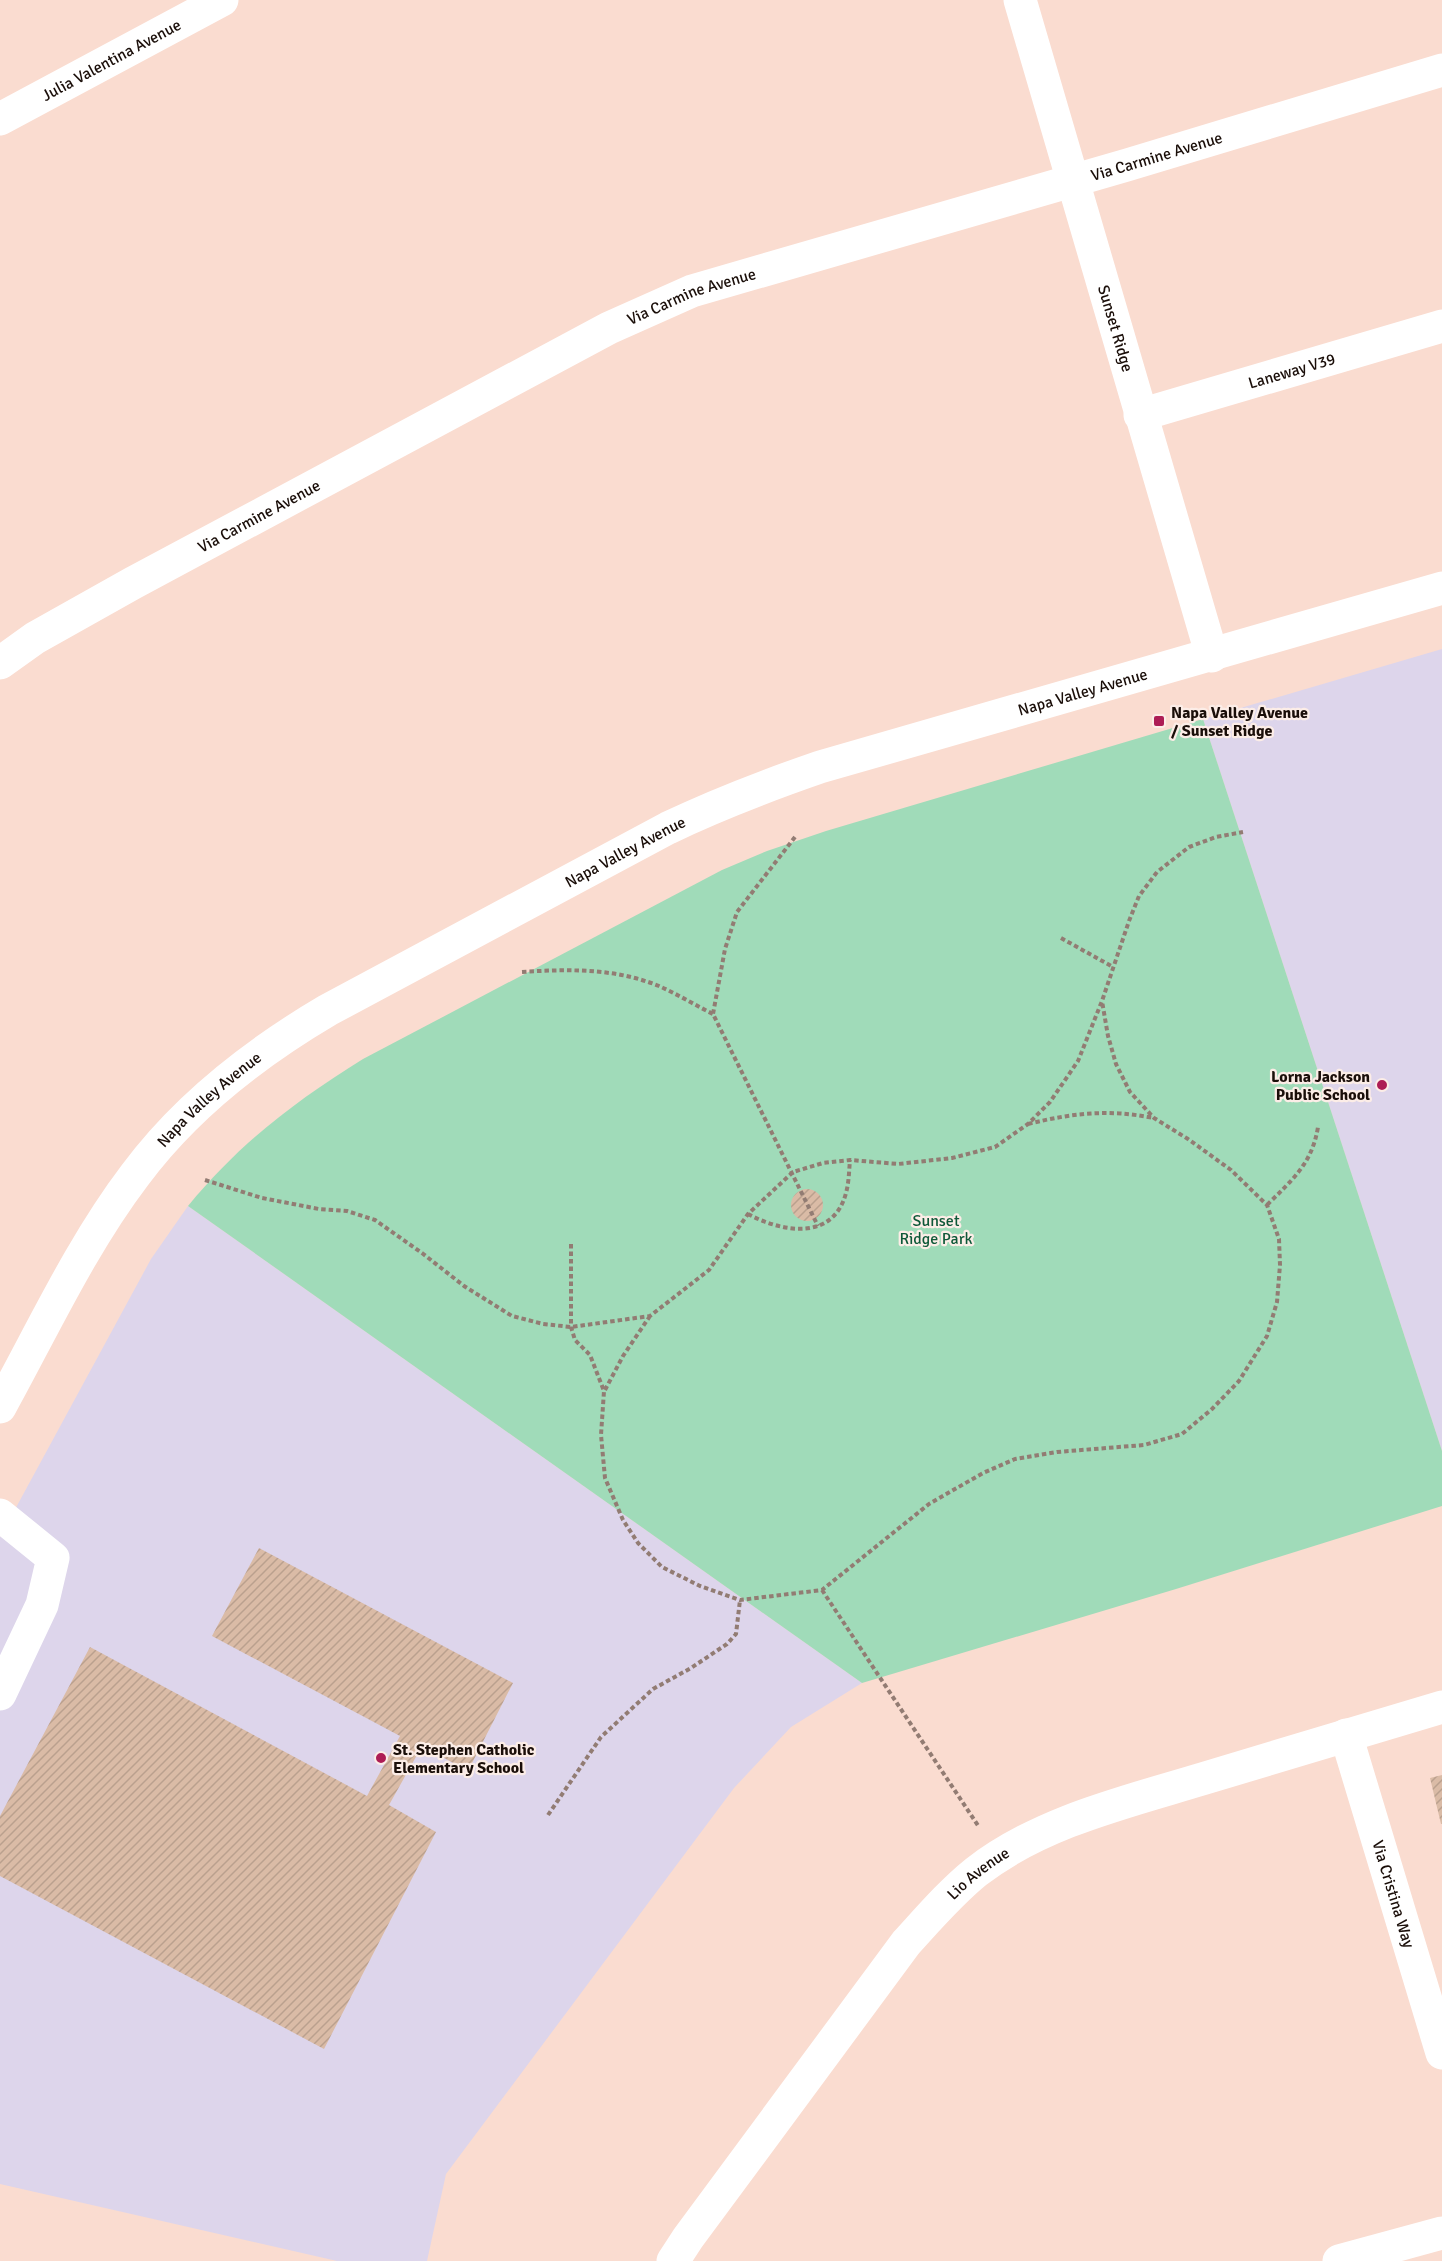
<svg xmlns="http://www.w3.org/2000/svg" width="1442" height="2261" viewBox="0 0 1442 2261" font-family="Signika,sans-serif">
  <style>
    .education { fill: #ddd5eb }
    .park { fill: #a0dbb9 }
    .building { fill: url(#building-hatch) }
    .lines { fill: none; stroke-linecap: round; stroke-linejoin: round }
    .path { stroke: #927c73; stroke-width: 4; stroke-dasharray: 4.5 3; stroke-linecap: butt }
    .minor { stroke: #fff; stroke-width: 33 }
    .poi-dot { fill: #ad1d55; stroke: #fcede7; stroke-width: 2 }
    .labels { text-anchor: middle; stroke-width: 4.5; stroke-linejoin: round; paint-order: stroke }
    .street-label { font-size: 16px; fill: #1a0e09; stroke: #fcede7 }
    .poi-label { font-size: 16px; font-weight: bold; fill: #1a0e09; stroke: #fcede7; text-anchor: start }
    .park-label { font-size: 16px; fill: #0e5838; stroke: #fcede7 }
  </style>
  <defs>
    <pattern id="building-hatch" width="6" height="6" patternUnits="userSpaceOnUse" patternTransform="scale(1.5)"><rect width="6" height="6" fill="#dabba6"/><path d="M-1 1l2-2M0 6l6-6M5 7l2-2" fill="none" stroke="#baa08e"/></pattern>
  </defs>
  <rect width="100%" height="100%" fill="#fadcd0"/>
  <path class="education" d="M1442,649v802l-239,-732z
    M188,1206l674,477 -71,44 -57,61 -288,386 -19,87h-90l-337,-77v-647l151,-278z"/>
  <path class="park" d="M1203,719l239,732v55l-266,83 -314,94 -674,-477c52,-63 106,-104 175,-147l359,-189 45,-19 59,-20z"/>
  <path class="building" d="M791 1205a16 16 0 1 1 32 0a16 16 0 1 1-32 0Z
    M259,1548l254,135 -45,88 -46,-25 -33,59 47,27 -112,217 -324,-173v-60l90,-169 277,149 33,-60 -188,-100z
    M1442,1775v49h-1l-11,-46z"/>
  <g class="lines">
    <path class="path" d="M795,837l-58,75 -12,37 -12,65 105,212
      M1061,938l52,29
      M522,972c46,-3 93,-4 137,14 18,8 36,19 54,28
      M1028,1124c45,-11 80,-15 126,-6
      M205,1180l57,18 57,11 28,2 28,9 47,33 42,33 48,30 31,8 28,3 79,-11 59,-46 39,-56 45,-42 30,-9 27,-3 48,4 54,-6 43,-11 33,-23 22,-22 28,-41 24,-60 27,-80 10,-25 18,-24 32,-25 27,-10 27,-5
      M1267,1205c25,-25 45,-41 51,-78
      M748,1214c33,18 85,28 98,-21 3,-11 3,-22 4,-33
      M571,1244v83l4,13 15,15 14,36 -3,44 4,43 18,42 15,23 24,24 38,19 40,14 82,-10 107,-86 54,-31 32,-14 42,-7 87,-7 38,-11 30,-25 27,-28 28,-45 10,-34 3,-37 -1,-26 -12,-34 -36,-35 -43,-31 -34,-21 -24,-26 -14,-28 -8,-28 -6,-35
      M605,1390l18,-34 27,-40
      M822,1590l157,237
      M548,1815l53,-78 52,-48 38,-21 36,-24 9,-10 4,-34"/>
    <g class="minor">
      <path id="s1" d="M1020,0l192,656"/>
      <path id="s2" d="M0,119l222,-119"/>
      <path id="s3" d="M1140,415l302,-89"/>
      <path id="s4" d="M0,663l35,-25 98,-55 476,-255 83,-37 435,-126 315,-95"/>
      <path id="s5" d="M0,1407c43,-78 81,-161 135,-232 51,-69 120,-122 193,-165l340,-182c50,-24 100,-43 152,-61l622,-179"/>
      <path d="M0,1515l53,43 -11,47 -42,89"/>
      <path id="s6" d="M1346,1735l96,318"/>
      <path id="s7" d="M673,2261l15,-23 218,-295c22,-24 44,-50 70,-71 64,-50 150,-70 226,-93 80,-24 160,-48 240,-72"/>
      <path d="M1339,2261l103,-28"/>
    </g>
  </g>
  <g class="poi-dot">
    <rect x="1153" y="715" width="12" height="12" rx="3"/>
    <circle cx="1382" cy="1085" r="6"/>
    <circle cx="381" cy="1758" r="6"/>
  </g>
  <g class="labels">
    <g class="street-label">
      <text dy="6" stroke="none"><textPath href="#s2" startOffset="126">Julia Valentina Avenue</textPath></text>
      <text dy="6" stroke="none"><textPath href="#s4" startOffset="1270">Via Carmine Avenue</textPath></text>
      <text dy="6" stroke="none"><textPath href="#s4" startOffset="784">Via Carmine Avenue</textPath></text>
      <text dy="6" stroke="none"><textPath href="#s1" startOffset="342">Sunset Ridge</textPath></text>
      <text dy="6" stroke="none"><textPath href="#s3" startOffset="158">Laneway V39</textPath></text>
      <text dy="6" stroke="none"><textPath href="#s4" startOffset="298">Via Carmine Avenue</textPath></text>
      <text dy="6" stroke="none"><textPath href="#s5" startOffset="1347">Napa Valley Avenue</textPath></text>
      <text dy="6" stroke="none"><textPath href="#s5" startOffset="861">Napa Valley Avenue</textPath></text>
      <text dy="6" stroke="none"><textPath href="#s5" startOffset="375">Napa Valley Avenue</textPath></text>
      <text dy="6" stroke="none"><textPath href="#s7" startOffset="495">Lio Avenue</textPath></text>
      <text dy="6" stroke="none"><textPath href="#s6" startOffset="166">Via Cristina Way</textPath></text>
    </g>
    <g class="poi-label">
      <text x="1171" y="718">Napa Valley Avenue<tspan x="1171" dy="18">/ Sunset Ridge</tspan></text>
      <text x="1370" y="1082" text-anchor="end">Lorna Jackson<tspan x="1370" dy="18">Public School</tspan></text>
      <text x="393" y="1755">St. Stephen Catholic<tspan x="393" dy="18">Elementary School</tspan></text>
    </g>
    <g class="park-label">
      <text x="936" y="1226">Sunset<tspan x="936" dy="18">Ridge Park</tspan></text>
    </g>
  </g>
</svg>
